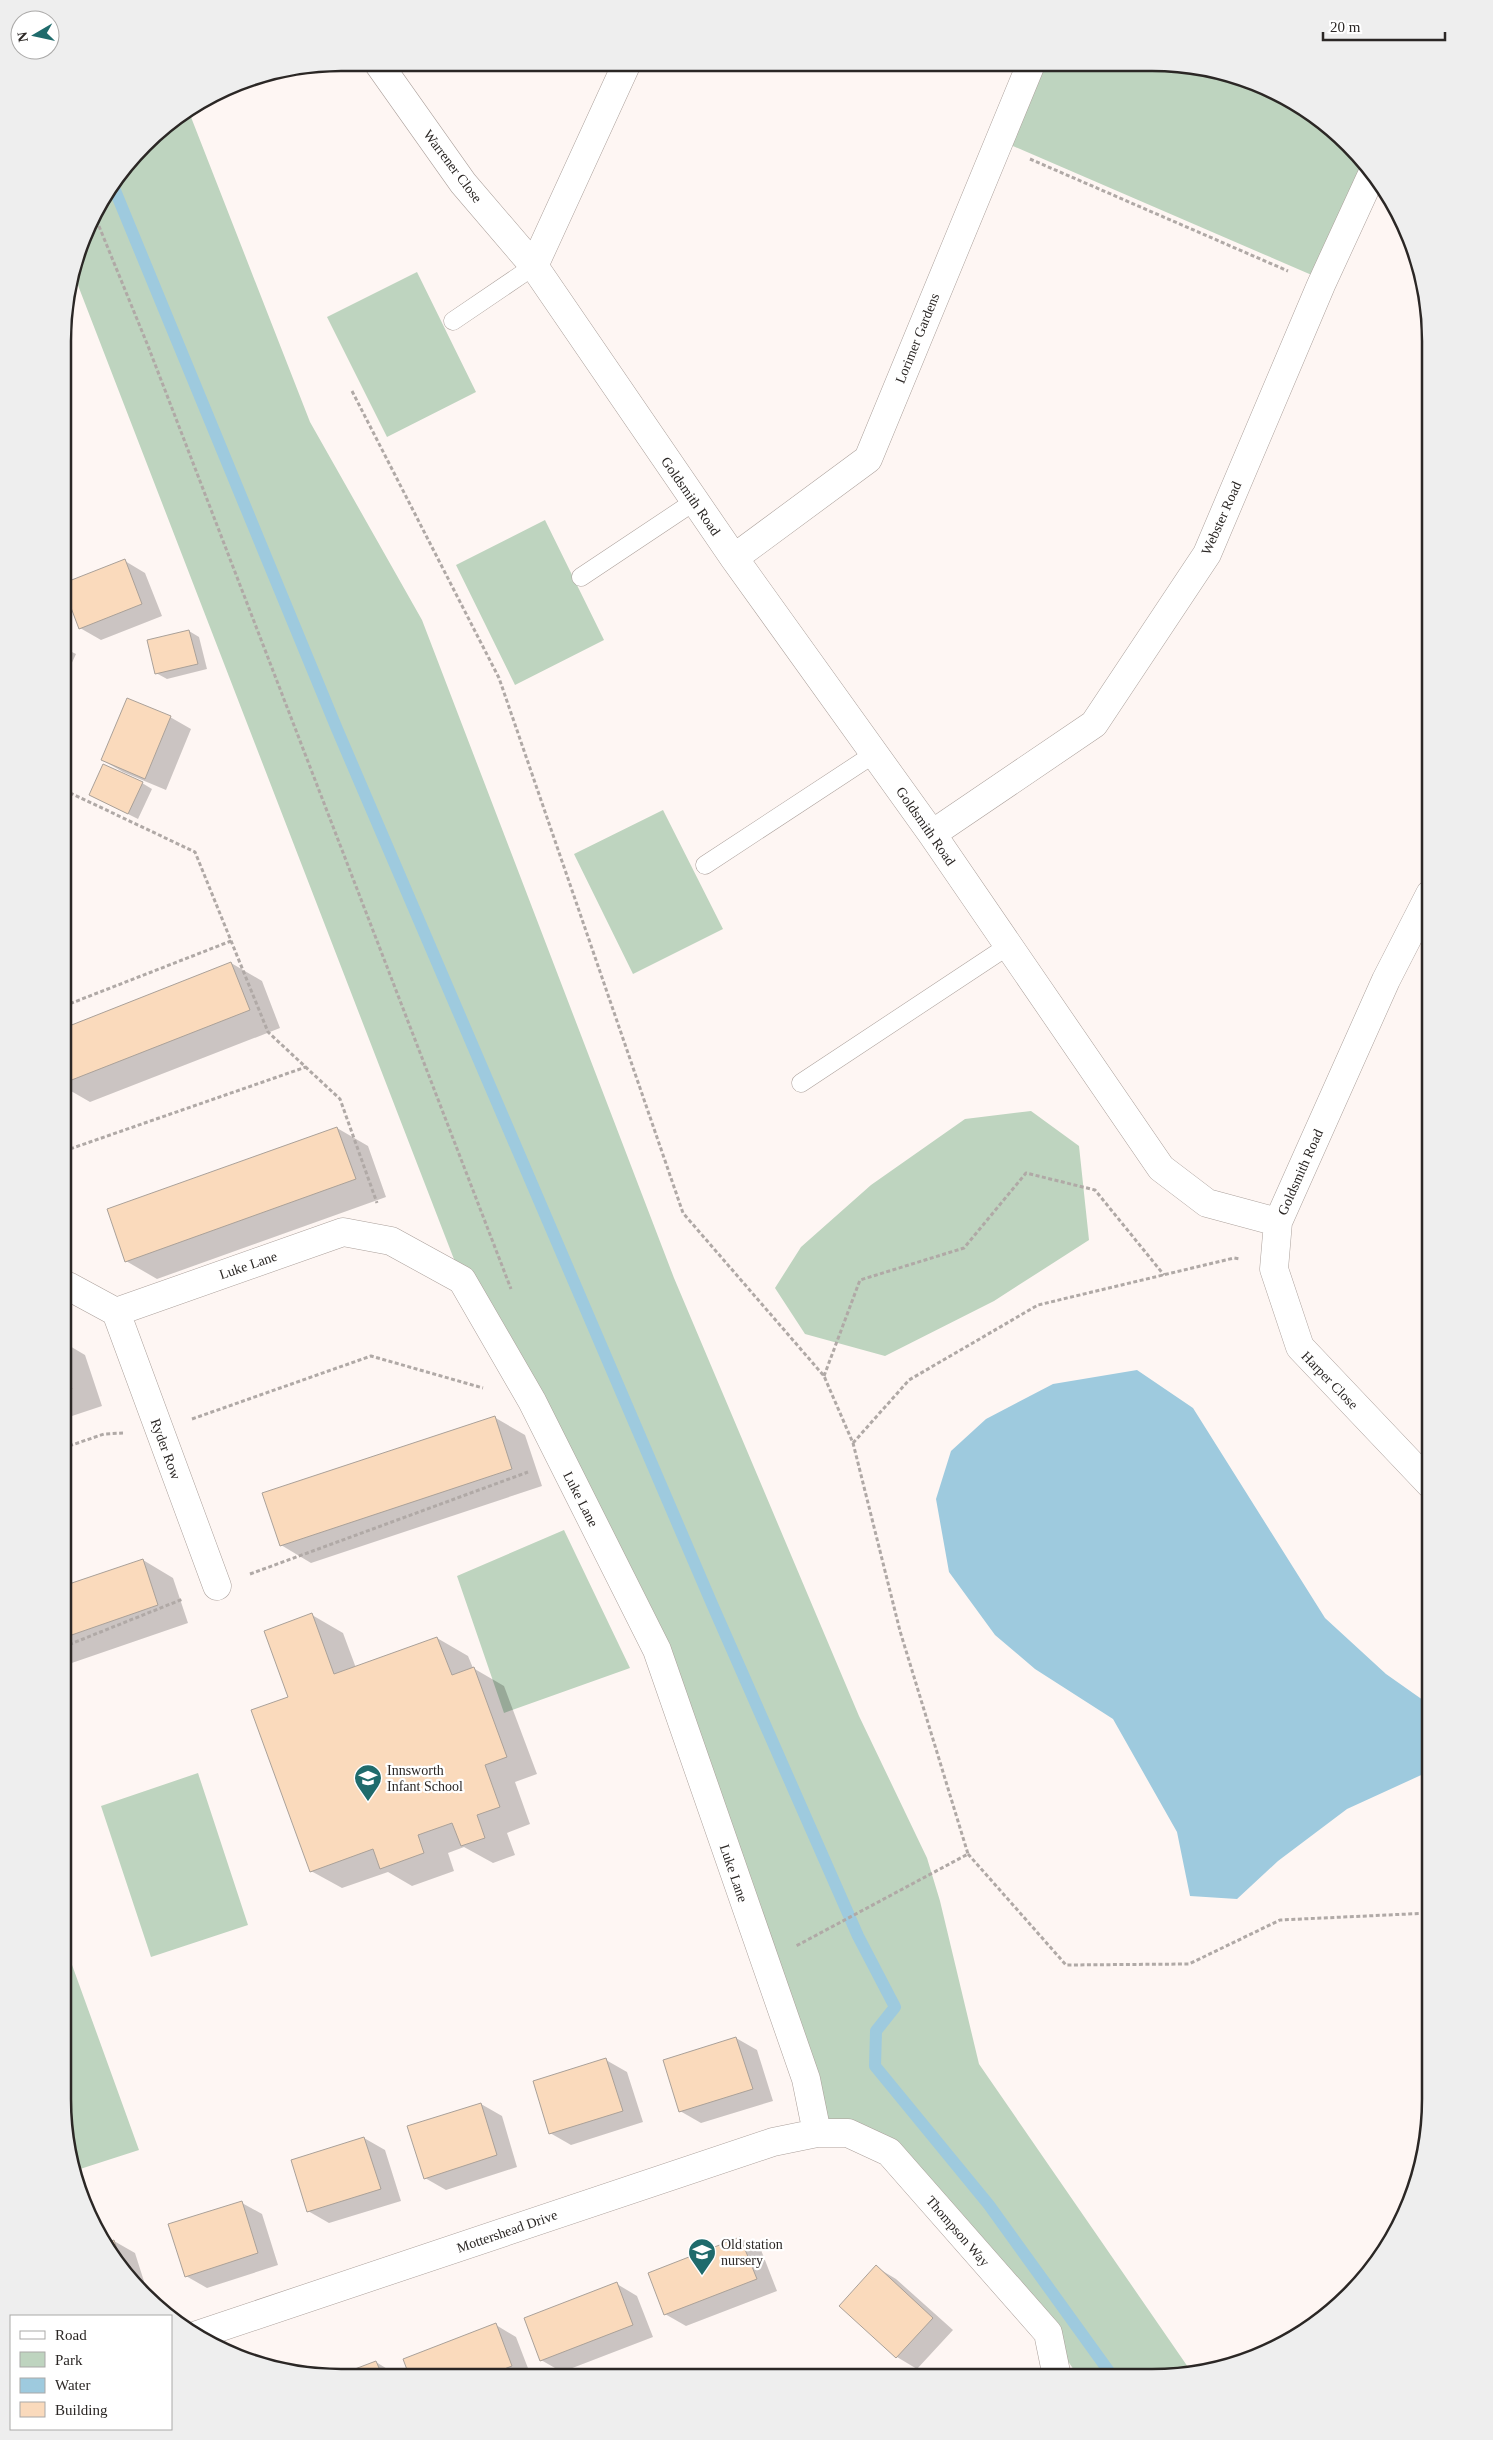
<svg xmlns="http://www.w3.org/2000/svg" width="1493" height="2440" viewBox="0 0 1493 2440" font-family="'Times New Roman',serif">
  <style>
    .green { fill: #bed4bf }
    .water { fill: #9ecade }
    .shadow { fill: #0003 }
    .lines { fill: none; stroke-linecap: round; stroke-linejoin: round }
    .stream { stroke: #9ecade; stroke-width: 12 }
    .building { fill: #fadabc; stroke: #aaa199 }
    .service-casing { stroke: #aba09b; stroke-width: 19 }
    .minor-casing { stroke: #aba09b; stroke-width: 29 }
    .path { stroke: #b0a9a6; stroke-width: 3; stroke-dasharray: 4 2.5; stroke-linecap: butt }
    .service { stroke: #fff; stroke-width: 18 }
    .minor { stroke: #fff; stroke-width: 28 }
    .labels { text-anchor: middle; stroke-width: 4.5; stroke-linejoin: round; paint-order: stroke }
    .street-label { font-size: 14px; fill: #2b2725; stroke: #fff }
    .poi-label { font-size: 14px; fill: #2b2725; stroke: #fff; text-anchor: start }
    .rim { fill: none; stroke: #2b2725; stroke-width: 2.5 }
  </style>
  <rect width="100%" height="100%" fill="#fef6f3"/>
  <path class="green" d="M1039,64l149,1 67,18 67,37 41,42 -49,114 -308,-133z
    M189,112l121,310 112,198 252,658 185,438 68,142 13,43 39,163 211,306 -38,7h-73l-31,-44 -159,-181 -72,-19 -160,-483 -195,-370 -388,-1005 17,-57 66,-86z
    M417,272l59,120 -89,45 -60,-120z
    M545,520l59,120 -89,45 -59,-120z
    M663,810l60,119 -90,45 -59,-120z
    M1031,1111l48,35 10,94 -95,61 -109,55 -80,-22 -30,-46 26,-41 70,-62 94,-66z
    M564,1530l66,138 -126,45 -47,-137z
    M198,1773l50,152 -97,32 -50,-151z
    M63,1940l76,210 -62,20 -14,-71z"/>
  <path class="water" d="M1137,1370l56,38 132,210 61,56 44,31v66l-83,38 -69,52 -41,38 -47,-3 -13,-64 -64,-113 -78,-50 -40,-34 -46,-63 -13,-73 15,-48 35,-32 67,-35z"/>
  <path class="shadow" d="M125,561l20,12 17,43 -61,24 -21,-12z
    M189,631l10,6 8,32 -40,10 -11,-6z
    M64,648l12,6 -12,26z
    M127,699l43,18 21,12 -25,61 -43,-18 -21,-12z
    M142,783l10,6 -14,30 -48,-24z
    M231,963l31,18 18,47 -190,74 -26,-15v-58z
    M337,1128l31,18 18,51 -229,82 -31,-18z
    M63,1342l22,13 17,51 -39,13z
    M494,1417l31,18 17,51 -231,77 -30,-18z
    M143,1560l30,18 15,45 -125,43v-78z
    M312,1615l31,18 13,35 81,-30 31,18 5,12 31,18 33,88 -22,8 15,42 -23,9 8,22 -22,8 -29,-16 -16,6 6,18 -42,15 -24,-14 -46,16 -31,-17 -22,-173z
    M736,2038l21,12 16,51 -72,22 -21,-12z
    M606,2060l21,12 16,50 -72,23 -21,-12z
    M481,2104l21,12 15,51 -71,23 -21,-12 -16,-51z
    M364,2138l21,12 16,51 -72,22 -21,-12z
    M242,2203l20,11 16,51 -71,23 -21,-12z
    M740,2238l21,12 16,41 -91,35 -21,-12z
    M114,2241l21,12 14,44 -29,-29 -14,-24z
    M876,2267l20,12 57,51 -36,39 -20,-12z
    M617,2284l20,12 16,41 -91,35 -21,-12z
    M496,2325l20,12 15,39 -120,-1 -6,-15z
    M376,2362l21,13h-54z"/>
  <g class="lines">
    <path class="stream" d="M114,188l223,541 375,875 146,332 37,71 -19,24 -1,35 114,139 124,172"/>
  </g>
  <path class="building" d="M125,559l17,45 -63,25 -15,-40v-6z
    M189,630l9,34 -43,10 -8,-34z
    M127,698l44,18 -26,63 -44,-19z
    M103,764l40,18 -15,32 -39,-19z
    M231,962l19,48 -186,73v-55z
    M337,1127l19,52 -231,83 -18,-53z
    M63,1364l9,25 -9,2z
    M495,1416l17,53 -232,77 -18,-53z
    M143,1559l15,46 -95,33v-52z
    M312,1613l22,61 103,-37 15,38 22,-8 33,90 -22,8 15,42 -23,8 8,23 -24,8 -9,-23 -34,12 6,18 -44,16 -7,-20 -63,23 -59,-162 37,-13 -24,-66z
    M736,2037l17,52 -74,23 -16,-52z
    M606,2058l17,53 -74,23 -16,-53z
    M481,2103l16,52 -73,24 -17,-53z
    M364,2137l17,52 -74,23 -16,-52z
    M242,2201l16,52 -73,24 -17,-53z
    M740,2237l17,42 -93,36 -16,-42z
    M114,2240l11,33 -20,-30z
    M876,2265l57,53 -37,40 -57,-52z
    M617,2282l16,43 -93,36 -16,-43z
    M496,2323l16,43 -26,10 -77,-1 -6,-16z
    M376,2361l6,14h-43z"/>
  <g class="lines">
    <g class="service-casing">
      <path id="service" d="M453,321l81,-55
        M581,577l114,-76
        M705,865l169,-111
        M801,1083l207,-137"/>
    </g>
    <g class="minor-casing">
      <path id="minor" d="M378,63l85,120 71,83
        M627,63l-93,203 200,292 198,276 229,334 46,35 71,19 108,-242 44,-86
        M734,558l134,-99 163,-395
        M932,834l162,-110 113,-170 114,-269 52,-113
        M1278,1222l-4,47 26,78 130,137
        M64,1286h4l48,26 227,-80 48,9 71,39 70,121 125,249 149,429 11,54
        M116,1312l101,274
        M197,2335l576,-193 44,-9h31l41,19 159,181 9,44"/>
    </g>
    <path class="path" d="M1030,159l258,112
      M94,214l54,132 363,943
      M352,391l147,287 184,535 141,163 29,67 47,188 68,223 -172,92
      M64,790l131,62 73,180 72,67 37,104
      M64,1006l167,-65
      M64,1151l242,-84
      M824,1376l36,-96 104,-32 62,-75 69,17 69,85
      M192,1419l179,-63 112,32
      M853,1443l56,-63 129,-75 196,-47 6,1
      M63,1448l41,-14 19,-1
      M250,1574l278,-102
      M63,1647l120,-48
      M968,1854l98,111 123,-1 91,-44 150,-7"/>
    <use href="#service" class="service"/>
    <use href="#minor" class="minor"/>
  </g>
  <defs>
    <g id="school-pin" transform="scale(1.4375)"><path d="M0 17L-7.5 6A9.5 9.5 0 1 1 7.5 6Z" fill="#1f6b6c" stroke="#fff"/><path d="M0-5L7-2L0 1L-7-2ZM-4 1L0 2.5L4 1V4Q0 6-4 4Z" fill="#fff"/></g>
  </defs>
  <g fill-rule="evenodd">
    <use href="#school-pin" x="368" y="1778"/>
    <use href="#school-pin" x="702" y="2252"/>
  </g>
  <g class="labels">
    <g class="street-label">
      <text transform="translate(453 166) rotate(53)" y="5">Warrener Close</text>
      <text transform="translate(917 338) rotate(-68)" y="5">Lorimer Gardens</text>
      <text transform="translate(691 496) rotate(55)" y="5">Goldsmith Road</text>
      <text transform="translate(1221 518) rotate(-66)" y="5">Webster Road</text>
      <text transform="translate(926 826) rotate(55)" y="5">Goldsmith Road</text>
      <text transform="translate(1300 1172) rotate(-66)" y="5">Goldsmith Road</text>
      <text transform="translate(248 1265) rotate(-19)" y="5">Luke Lane</text>
      <text transform="translate(1330 1380) rotate(46)" y="5">Harper Close</text>
      <text transform="translate(166 1449) rotate(70)" y="5">Ryder Row</text>
      <text transform="translate(581 1499) rotate(63)" y="5">Luke Lane</text>
      <text transform="translate(734 1873) rotate(71)" y="5">Luke Lane</text>
      <text transform="translate(507 2231) rotate(-19)" y="5">Mottershead Drive</text>
      <text transform="translate(958 2231) rotate(49)" y="5">Thompson Way</text>
    </g>
    <g class="poi-label">
      <text x="387" y="1775">Innsworth<tspan x="387" dy="16">Infant School</tspan></text>
      <text x="721" y="2249">Old station<tspan x="721" dy="16">nursery</tspan></text>
    </g>
  </g>
  <path d="M0 0H1493V2440H0ZM341 71H1152A270 270 0 0 1 1422 341V2099A270 270 0 0 1 1152 2369H341A270 270 0 0 1 71 2099V341A270 270 0 0 1 341 71Z" fill="#eee" fill-rule="evenodd"/>
  <path class="rim" d="M341 71H1152A270 270 0 0 1 1422 341V2099A270 270 0 0 1 1152 2369H341A270 270 0 0 1 71 2099V341A270 270 0 0 1 341 71Z"/>
  <rect x="10" y="2315" width="162" height="115" fill="#ffffff" stroke="#aaa9a8"/>
  <rect x="20" y="2331" width="25" height="8" fill="#ffffff" stroke="#aaa9a8"/>
  <text x="55" y="2340" font-size="15" fill="#2b2725">Road</text>
  <rect x="20" y="2352" width="25" height="15" fill="#bed4bf" stroke="#aaa9a8"/>
  <text x="55" y="2365" font-size="15" fill="#2b2725">Park</text>
  <rect x="20" y="2378" width="25" height="15" fill="#9ecade" stroke="#aaa9a8"/>
  <text x="55" y="2390" font-size="15" fill="#2b2725">Water</text>
  <rect x="20" y="2402" width="25" height="15" fill="#fadabc" stroke="#aaa9a8"/>
  <text x="55" y="2415" font-size="15" fill="#2b2725">Building</text>
  <g transform="translate(35 35) rotate(261)"><circle r="24" fill="#ffffff" stroke="#aaa9a8"/>
  <path d="M0-4L9 19L0 12L-9 19Z" fill="#1f6b6c"/>
  <text y="-8" font-size="14" font-weight="bold" text-anchor="middle" fill="#2b2725">N</text>
  </g>
  <path d="M1323 32v8h122v-8" fill="none" stroke="#2b2725" stroke-width="2.5"/>
  <text x="1330" y="32" font-size="15" fill="#2b2725" stroke="#ffffff" stroke-width="4" paint-order="stroke">20 m</text>
</svg>
